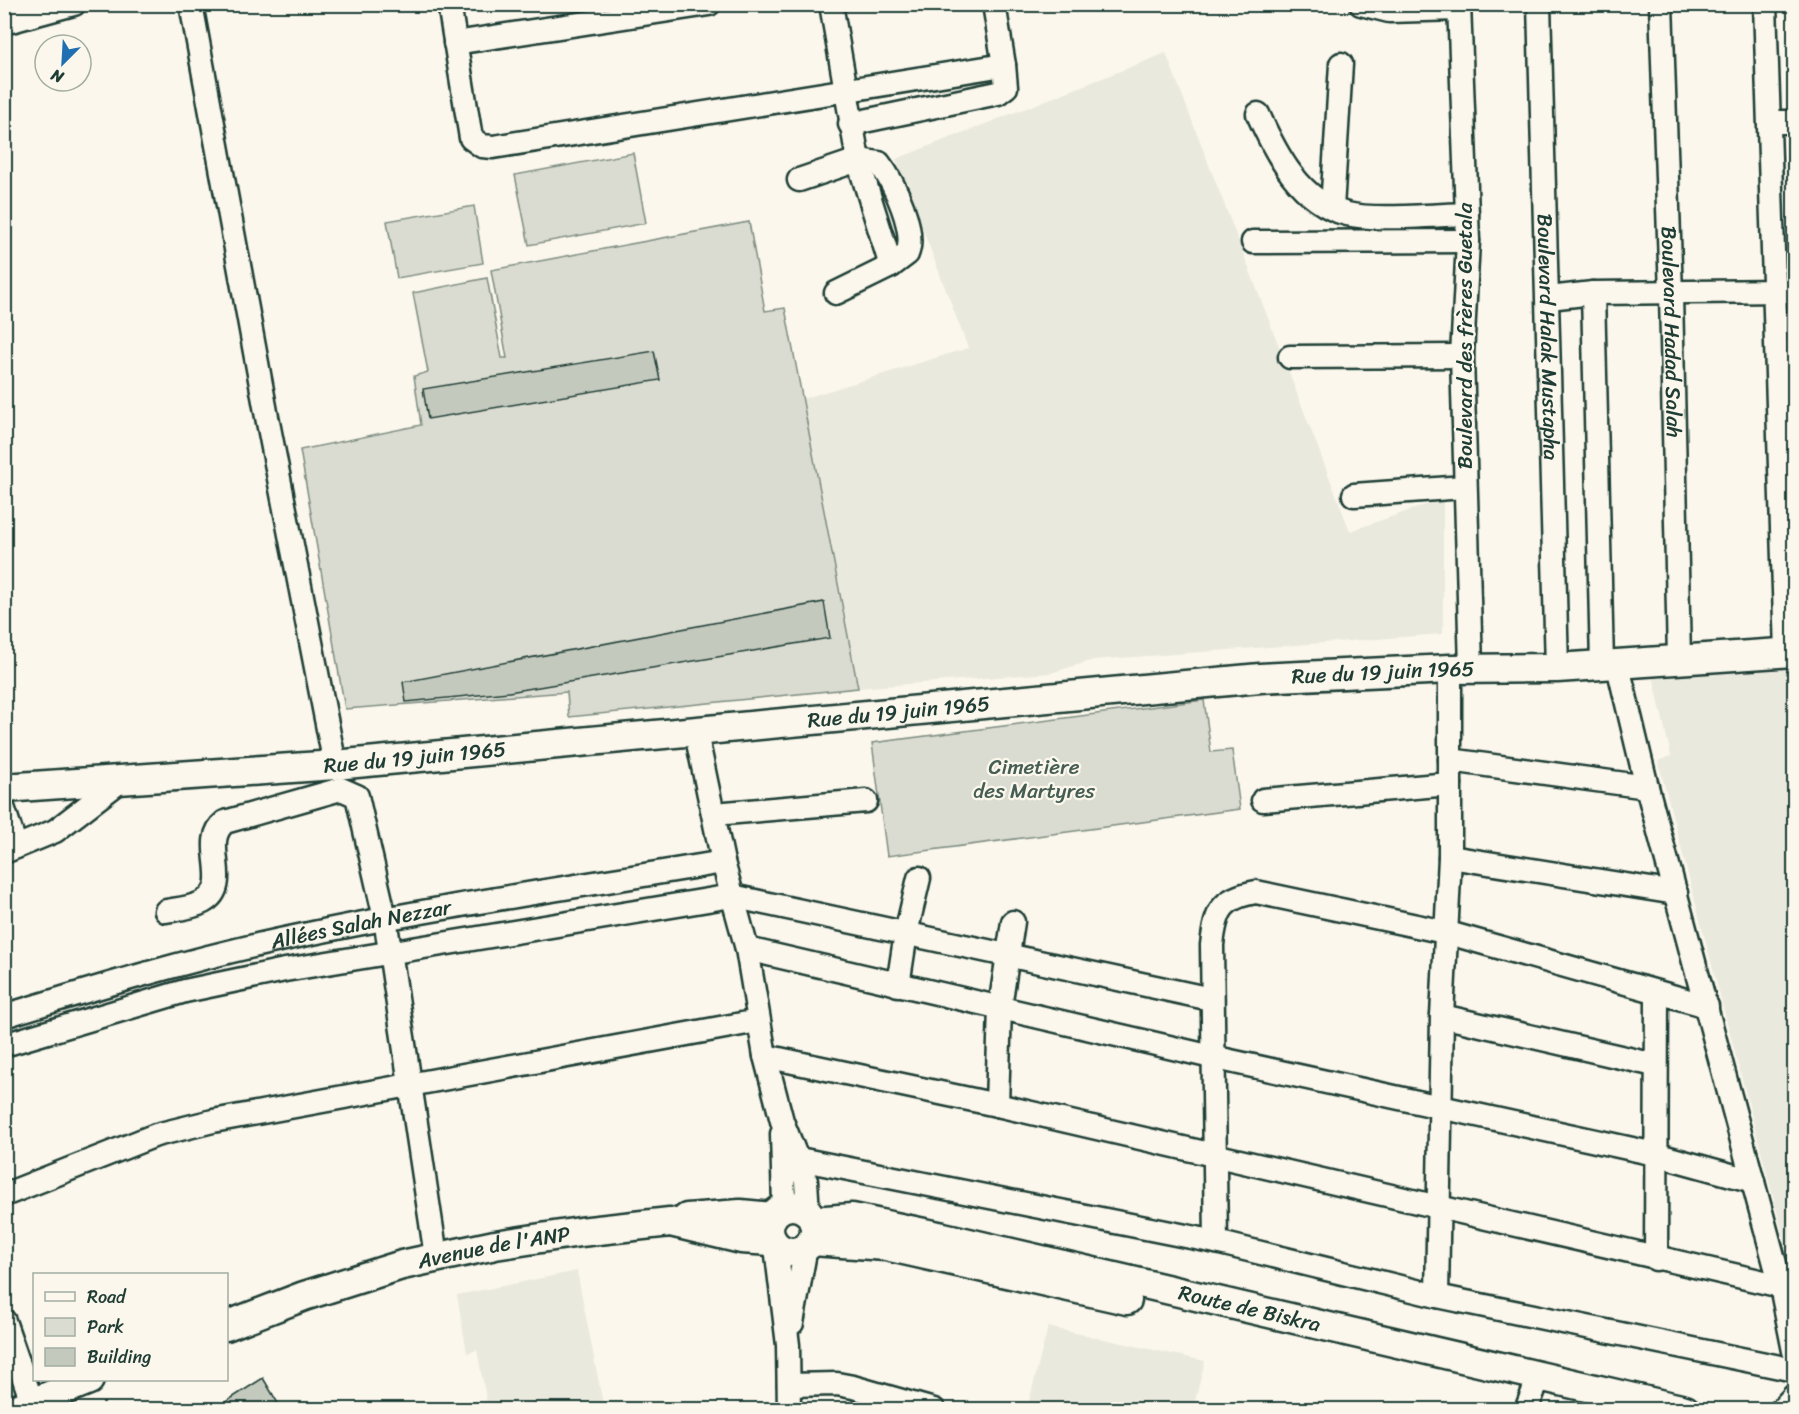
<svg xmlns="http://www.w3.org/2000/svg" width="1799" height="1414" viewBox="0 0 1799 1414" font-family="Sriracha,sans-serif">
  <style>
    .built { fill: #eae9de }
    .green { fill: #dbdcd1; stroke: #7d8c82; stroke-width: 1.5 }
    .building { fill: #c4c9be; stroke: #1f3d34; stroke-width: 1.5 }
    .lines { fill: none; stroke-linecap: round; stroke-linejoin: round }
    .minor-casing { stroke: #1f3d34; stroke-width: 27 }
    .major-casing { stroke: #1f3d34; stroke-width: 33 }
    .minor { stroke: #fbf7ec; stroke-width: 22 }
    .major { stroke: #fbf7ec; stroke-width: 28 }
    .labels { text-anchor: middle; stroke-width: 4.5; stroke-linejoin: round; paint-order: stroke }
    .street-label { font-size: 21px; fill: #1f3d34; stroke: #fbf7ec }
    .park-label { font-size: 21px; fill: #455d53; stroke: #fbf7ec }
  </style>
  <rect width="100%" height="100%" fill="#fbf7ec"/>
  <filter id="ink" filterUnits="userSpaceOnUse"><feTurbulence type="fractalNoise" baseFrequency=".0167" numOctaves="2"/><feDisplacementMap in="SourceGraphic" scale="12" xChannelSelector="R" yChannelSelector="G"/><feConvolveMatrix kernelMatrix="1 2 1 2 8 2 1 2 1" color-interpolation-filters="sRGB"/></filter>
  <g filter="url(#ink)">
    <path class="built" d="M1166,53l184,478 93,-32v135l-349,26 -43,13 -193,15 -56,-289 166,-51 -72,-189z
      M1794,667v609l-136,-515 13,-5 -19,-84z
      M577,1271l27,138h-116l-11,-59 -10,3 -10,-58z
      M1048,1327l157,34 -12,48h-166z"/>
    <path class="green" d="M633,153l13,70 -117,22 -14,-70z
      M474,206l9,57 -86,15 -10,-57z
      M749,222l16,89 20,-3 73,380 -289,29 -2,-25 -222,17 -45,-259 121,-25 -7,-49 14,-4 -15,-79 74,-15 15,80h5l-16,-88z
      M1204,700l7,52 21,-2 8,59 -353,47 -15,-113z"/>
    <path class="building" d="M654,351l6,29 -232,39 -5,-30z
      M824,602l6,36 -321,54 -103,10 -3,-20z
      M263,1378l19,32h-69z"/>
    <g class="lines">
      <g class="minor-casing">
        <g id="minor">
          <path d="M191,4l75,408 69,353"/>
          <path d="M449,4l22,134 11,8 11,1 511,-82 -10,-61"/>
          <path d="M831,4l27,156 33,106"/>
          <path d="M1361,4l28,7 70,-2"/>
          <path d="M1459,4l9,237 -6,115 9,312"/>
          <path id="s1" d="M1539,4l18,664"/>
          <path id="s2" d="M1661,4l10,290 8,365"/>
          <path d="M1765,4l21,648"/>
          <path d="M4,23l70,-19"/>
          <path d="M455,43l254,-39"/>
          <path d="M1258,114c18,40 42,88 89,100 28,7 88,1 120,0"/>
          <path d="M1770,122h24"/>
          <path d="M850,124l148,-31 8,-6 -2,-22"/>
          <path d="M799,180l59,-20 21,3c15,19 38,68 28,91l-16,12 -55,27"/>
          <path d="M1332,208l9,-144"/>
          <path d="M1253,242l215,-1"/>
          <path d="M1593,293l9,371"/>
          <path d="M1549,298l44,-5 201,-2"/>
          <path d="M1290,357l172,-1"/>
          <path d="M1354,495l110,-8"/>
          <path d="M1617,662l30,125 134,499 13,65"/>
          <path d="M696,733l27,129 24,87 18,107 17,65 24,60 2,32"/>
          <path d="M1450,760l197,27"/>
          <path d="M1263,800l187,-16"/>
          <path d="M4,810l12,37"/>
          <path d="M714,814l152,-13"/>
          <path d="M4,852l51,-21 64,-49"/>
          <path d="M1450,857l226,36"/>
          <path d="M166,911c12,-2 26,-3 37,-9 32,-17 -4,-60 22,-80l116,-33 16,7 28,122 51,338"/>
          <path d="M747,949l465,108 443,97 98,27"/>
          <path d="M898,985l8,-52 13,-55"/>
          <path id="s3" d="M4,1016c91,-28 183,-56 276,-76 146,-32 295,-53 443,-78"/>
          <path d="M1442,1016l213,49"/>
          <path d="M4,1045l181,-54 100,-21 447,-74 479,103"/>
          <path d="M765,1056l232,49 797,184"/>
          <path d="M997,1105l3,-98 13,-85"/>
          <path d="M782,1134l2,73"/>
          <path d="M799,1159l417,83 221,54 357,74"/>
          <path d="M4,1195l152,-60 57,-14 545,-100"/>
          <path d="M1216,1242l-4,-297c4,-34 9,-47 44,-53l189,40 262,74"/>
          <path d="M776,1247l12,98 1,65"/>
          <path d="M1656,1259l1,-266"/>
          <path d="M1437,1296l5,-280 8,-159v-188"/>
          <path d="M4,1321l28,81"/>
          <path d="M792,1323l14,-76"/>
          <path d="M789,1385l48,-1 16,3 81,23"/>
          <path d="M1526,1410l13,-33"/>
          <path d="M1781,1410l13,-14"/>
        </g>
      </g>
      <g class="major-casing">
        <g id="major">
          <path id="s4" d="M4,788l331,-23 925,-87 190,-9 107,-1 237,-16"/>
          <circle cx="792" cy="1229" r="23"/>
          <path d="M687,1218l53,-4 32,3"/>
          <path id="s5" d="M813,1221l39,-3 91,19 742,173"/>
          <path d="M812,1241l74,5 241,54"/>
          <path id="s6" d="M226,1326l78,-30 98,-31 93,-20 85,-13 90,-10 71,17 30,2"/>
          <path d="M14,1410l75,-30"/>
        </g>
      </g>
      <use href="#minor" class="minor"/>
      <use href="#major" class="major"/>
    </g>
  </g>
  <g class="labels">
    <g class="street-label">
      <text dy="7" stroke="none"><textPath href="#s2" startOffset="328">Boulevard Hadad Salah</textPath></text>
      <text transform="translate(1465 336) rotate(-90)" y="7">Boulevard des frères Guetala</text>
      <text dy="7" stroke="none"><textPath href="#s1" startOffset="333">Boulevard Halak Mustapha</textPath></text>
      <text dy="7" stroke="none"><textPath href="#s4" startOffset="1384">Rue du 19 juin 1965</textPath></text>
      <text dy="7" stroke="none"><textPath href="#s4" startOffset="898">Rue du 19 juin 1965</textPath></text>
      <text dy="7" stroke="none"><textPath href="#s4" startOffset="412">Rue du 19 juin 1965</textPath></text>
      <text dy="7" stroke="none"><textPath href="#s3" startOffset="369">Allées Salah Nezzar</textPath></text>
      <text dy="7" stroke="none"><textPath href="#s6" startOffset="280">Avenue de l'ANP</textPath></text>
      <text dy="7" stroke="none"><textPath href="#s5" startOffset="447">Route de Biskra</textPath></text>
    </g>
    <g class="park-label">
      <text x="1034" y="774">Cimetière<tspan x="1034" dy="24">des Martyres</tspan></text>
    </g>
  </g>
  <rect width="1799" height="1414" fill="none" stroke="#fbf7ec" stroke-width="24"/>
  <rect x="12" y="12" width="1775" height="1390" fill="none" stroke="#1f3d34" stroke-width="2" filter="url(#ink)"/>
  <rect x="33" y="1273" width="195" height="108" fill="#fbf7ec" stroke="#a3ada2" stroke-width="1.5"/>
  <rect x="45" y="1292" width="30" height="9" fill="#fbf7ec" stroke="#a3ada2" stroke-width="1.5"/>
  <text x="87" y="1303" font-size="18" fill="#1f3d34">Road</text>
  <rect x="45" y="1318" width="30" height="18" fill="#dbdcd1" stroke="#a3ada2" stroke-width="1.5"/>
  <text x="87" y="1333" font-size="18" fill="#1f3d34">Park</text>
  <rect x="45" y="1348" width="30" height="18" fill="#c4c9be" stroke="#a3ada2" stroke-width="1.5"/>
  <text x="87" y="1363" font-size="18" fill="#1f3d34">Building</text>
  <g transform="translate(63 63) rotate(204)"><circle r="28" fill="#fbf7ec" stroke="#a3ada2" stroke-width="1.5"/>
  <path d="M0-4.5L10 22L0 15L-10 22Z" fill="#1f6fb2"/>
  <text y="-9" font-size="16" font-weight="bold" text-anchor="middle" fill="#1f3d34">N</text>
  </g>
</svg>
